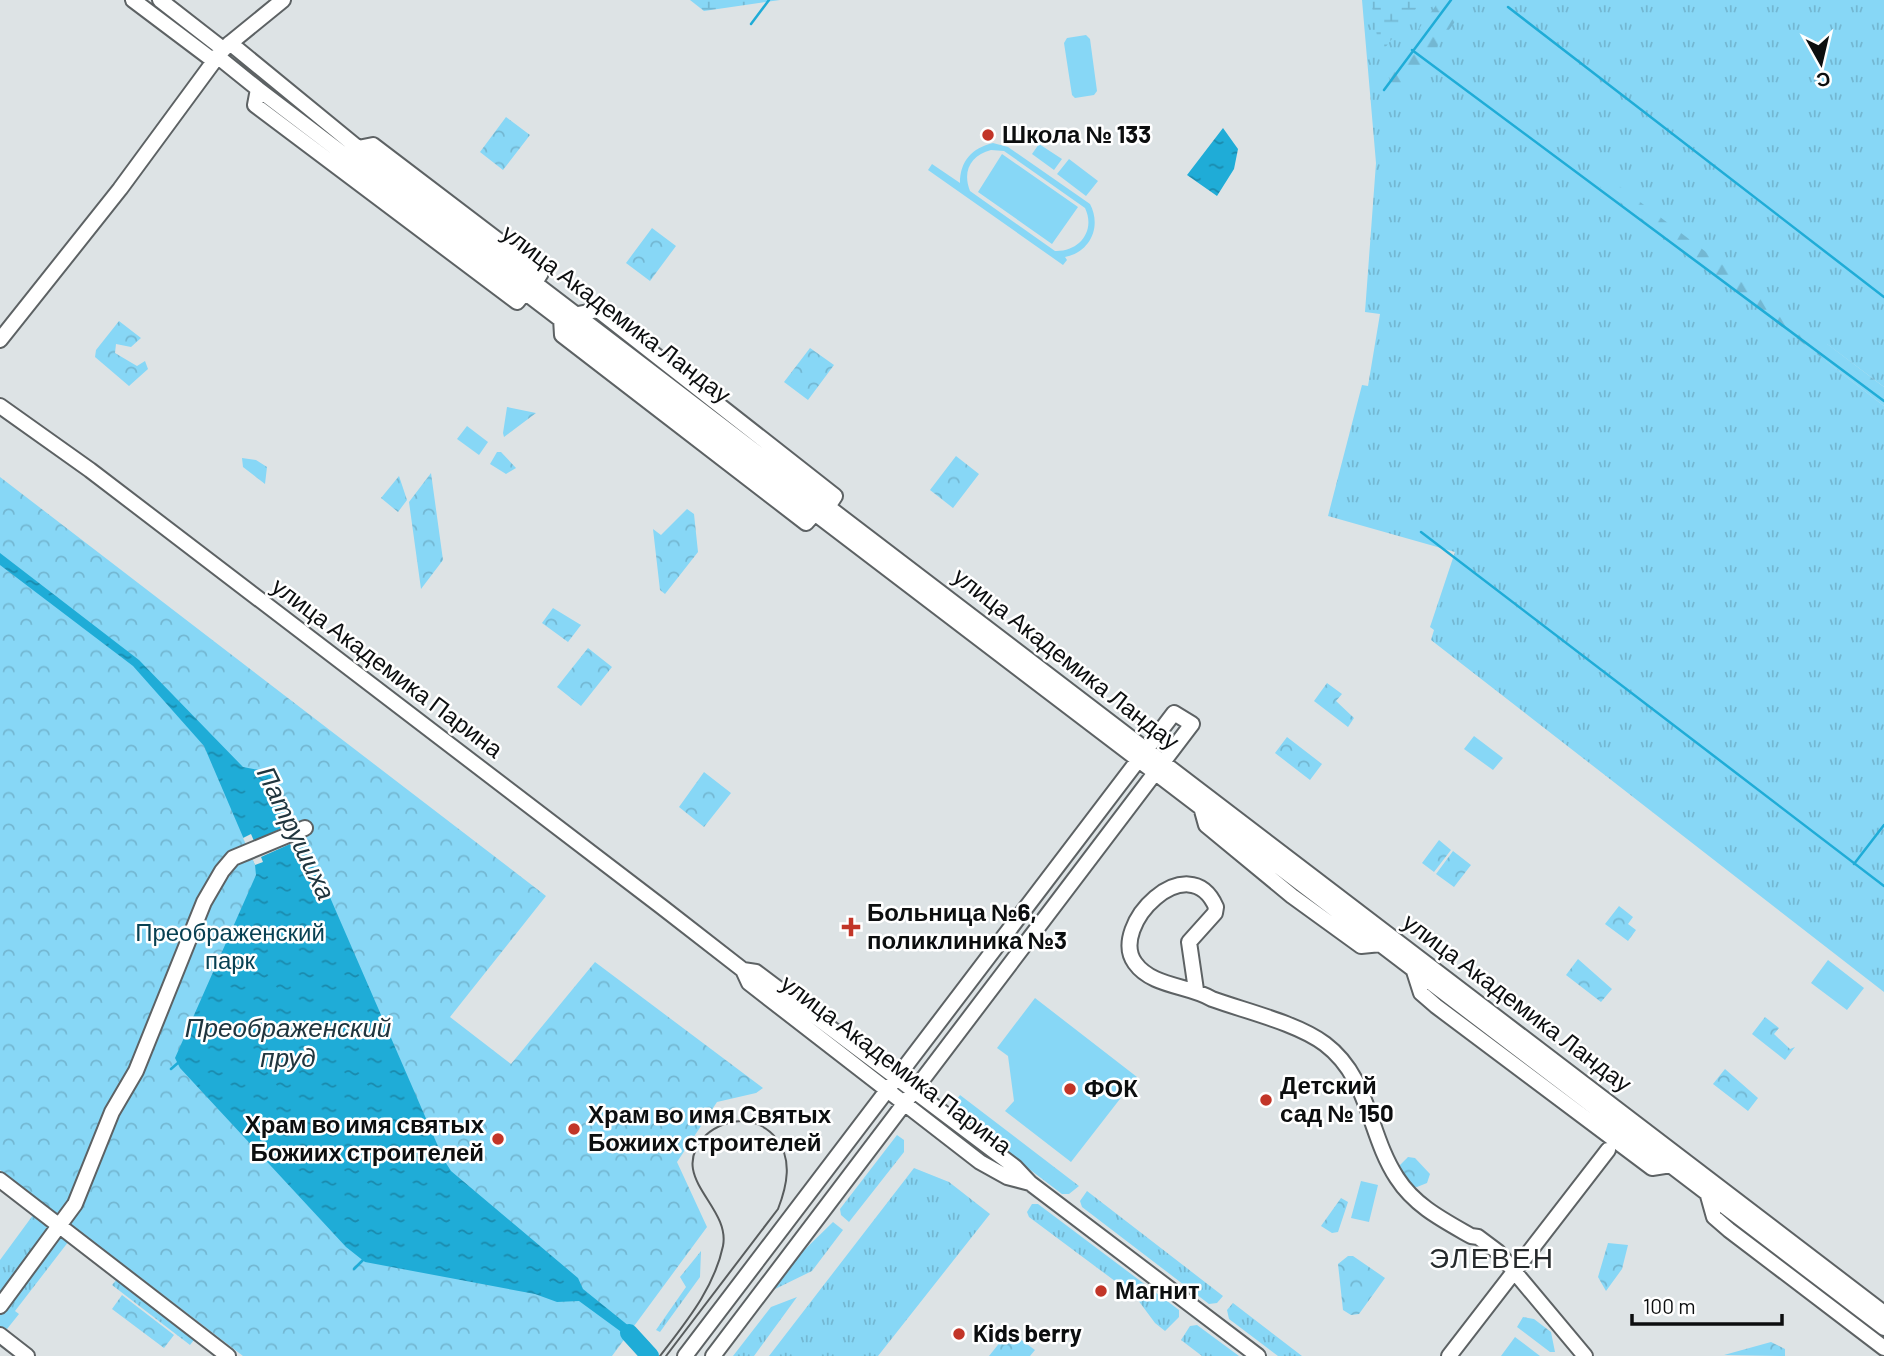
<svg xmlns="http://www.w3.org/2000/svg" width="1884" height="1356" viewBox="0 0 1884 1356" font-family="Barlow,sans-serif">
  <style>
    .grass { fill: url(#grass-tufts) }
    .forest { fill: url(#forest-firs) }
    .wetland { fill: url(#wetland-marsh) }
    .park { fill: url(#park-crowns) }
    .pitch { fill: #87d7f6; fill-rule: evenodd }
    .water { fill: url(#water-ripples) }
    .pier { fill: #dde3e5 }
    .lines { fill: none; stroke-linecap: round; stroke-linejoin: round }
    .stream { stroke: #1facd7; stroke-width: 2.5 }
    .river { stroke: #1facd7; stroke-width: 18 }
    .minor-casing { stroke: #5d6264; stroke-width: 18 }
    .minor { stroke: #fff; stroke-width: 14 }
    .tram { stroke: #585c5d; stroke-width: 2 }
    .poi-dot { fill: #c23528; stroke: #fff; stroke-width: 2.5 }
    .labels { text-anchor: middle; stroke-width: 5; stroke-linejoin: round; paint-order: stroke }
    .poi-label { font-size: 24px; font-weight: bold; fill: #0c0e0f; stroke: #fff; text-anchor: start }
    .street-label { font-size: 24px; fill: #0c0e0f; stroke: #fff }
    .park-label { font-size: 24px; fill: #084153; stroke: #fff }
    .water-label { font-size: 26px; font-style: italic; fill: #20353e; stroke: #fff }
    .quarter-label { font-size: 28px; letter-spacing: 2px; fill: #262a2c; stroke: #fff }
  </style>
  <defs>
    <pattern id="grass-tufts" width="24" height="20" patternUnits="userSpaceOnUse" patternTransform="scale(1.75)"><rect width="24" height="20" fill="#87d7f6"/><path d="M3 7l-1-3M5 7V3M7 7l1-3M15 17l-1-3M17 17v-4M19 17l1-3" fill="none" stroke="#73b7d2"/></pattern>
    <pattern id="forest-firs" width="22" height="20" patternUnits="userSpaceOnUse" patternTransform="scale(1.75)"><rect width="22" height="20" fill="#87d7f6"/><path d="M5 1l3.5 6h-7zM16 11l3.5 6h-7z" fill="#73b7d2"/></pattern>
    <pattern id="wetland-marsh" width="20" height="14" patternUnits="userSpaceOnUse" patternTransform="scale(1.75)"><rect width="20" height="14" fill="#87d7f6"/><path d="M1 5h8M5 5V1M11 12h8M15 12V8" fill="none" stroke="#73b7d2"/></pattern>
    <pattern id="park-crowns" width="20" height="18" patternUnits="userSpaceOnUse" patternTransform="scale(1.75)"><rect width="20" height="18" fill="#87d7f6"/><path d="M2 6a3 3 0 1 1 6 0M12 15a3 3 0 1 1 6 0" fill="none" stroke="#73b7d2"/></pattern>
    <pattern id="water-ripples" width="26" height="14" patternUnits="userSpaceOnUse" patternTransform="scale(1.75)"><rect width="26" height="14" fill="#1facd7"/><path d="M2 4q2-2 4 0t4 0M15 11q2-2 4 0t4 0" fill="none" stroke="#1a8aad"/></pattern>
  </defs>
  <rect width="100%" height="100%" fill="#dde3e5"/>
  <path class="grass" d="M1362,0h522v387l-57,-43 -1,17 58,45v586l-453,-352 3,-10 -4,-3 25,-75 -127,-36 34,-131 6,1 12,-72 -15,-2 11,-149z
    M960,1095l119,91 -10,8h-7l-112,-85z
    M897,1135l7,5v12l-55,70 -8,-7 -1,-6z
    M914,1168l35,14 41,32 -112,142h-109z
    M1087,1191l136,105 -6,7 -8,1 -127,-97 -2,-6z
    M1032,1204h6l141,106v7l-14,14 -10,-8 -20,-27 -106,-79 -2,-5z
    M36,1211l36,26 -57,74 4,3 -16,20 -3,-2v-72z
    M833,1222l10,8 -31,41 -41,20 22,-30z
    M701,1251l-1,26 -40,55 -4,-2 30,-43 -6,-10z
    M119,1277l78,59 -7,9 -78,-60z
    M797,1297l-43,59h-21l38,-49z
    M1233,1303l69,53h-24l-49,-37 -2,-9z
    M1197,1325l42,31h-37l-21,-16 9,-14z"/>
  <path class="forest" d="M1440,0h31l-73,99 -11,-27z
    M1588,169l10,1 286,217v19l-295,-228z"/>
  <path class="wetland" d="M690,0h90l-76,11z
    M1371,0h52l-43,54z"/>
  <path class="park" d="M506,117l24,18 -27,35 -23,-18z
    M652,228l24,18 -26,35 -24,-18z
    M119,321l22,17 -10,9 -15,-3 -1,9 22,13 8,-5 3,8 -19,17 -34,-29 1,-7z
    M810,348l24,17 -26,35 -24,-18z
    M507,407l29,6 -32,24 -1,-4z
    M497,452h4l15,16 -10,6 -16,-10z
    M956,456l23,18 -26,34 -23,-18z
    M242,458l14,2 11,7 -2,17 -22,-17z
    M431,473l12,87 -22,29 -12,-87z
    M399,476l8,24 -9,12 -17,-14z
    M0,477l546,419 -96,121 61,47 84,-102 168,126 -7,5 -39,9 -40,60 30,65 -95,129h-369l-243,-186z
    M687,509l7,5 4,38 -33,42 -5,-4 -7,-61 8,6z
    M553,608l28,17 -13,17 -26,-19z
    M588,648l24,19 -31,39 -24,-19z
    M1327,683l15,11 -6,7 18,17 -6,9 -34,-26z
    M1287,737l35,27 -12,16 -35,-27z
    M704,772l27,21 -27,34 -25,-20z
    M1439,840l12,10 -17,22 -12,-9z
    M1453,851l18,14 -17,22 -18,-13z
    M1619,906l14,11 -5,7 8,6 -8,11 -23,-17z
    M1578,959l34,30 -11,13 -35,-27z
    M1765,1017l14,11 -5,6 16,15 5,-2 -10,13 -33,-26z
    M1725,1069l33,29 -10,13 -35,-27z
    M1408,1157l7,1 15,16 -3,9 -10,4 -9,-1 -11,-18z
    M1341,1198l7,4 -10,30 -6,1 -11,-7z
    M1608,1243l20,2 -6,24 -16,22 -8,-14z
    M1348,1256h5l32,22 -26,36 -8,1 -8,-5 -5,-46z
    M122,1295l52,40 -10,13 -52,-39z
    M1523,1317l11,2 17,13 4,20h-5l-33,-25z
    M1009,1331l26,19 -5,6h-41z
    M1771,1342l14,7v7l-61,-1z"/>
  <path class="pitch" d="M1086,35l4,4 7,52 -3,4 -19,3 -3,-3 -8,-52 3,-5z
    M993,143l15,4 82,57c12,23 0,48 -25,53l2,3 -4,5 -135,-95 4,-6 28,19c0,-22 12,-35 33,-40zM991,150l13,1 81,57c11,23 -6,44 -30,43l-85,-60c-8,-20 1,-36 21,-41z
    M1039,144l23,15 -8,11 -22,-16z
    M1002,154l76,53 -26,37 -74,-52z
    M1069,159l29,22 -12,15 -29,-22z
    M467,426l21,16 -9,13 -22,-16z
    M1474,736l29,22 -10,12 -29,-21z
    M1828,960l36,28 -17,22 -36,-27z
    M1035,998l102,79 -66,85 -66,-51 9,-10 -6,-45 -11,-8z
    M1361,1181l17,4 -9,37 -18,-4z
    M1515,1337l25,19h-39z"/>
  <path class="water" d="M1223,128l15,21 -4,20 -17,27 -30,-21z
    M0,553l139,107 104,107 26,5 32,72 28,51 115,265 7,11 127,107 5,11 67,54 -9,11 -21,-23 -41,-30 -22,1 -22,-8 -170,-32 -19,-15 -166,-179 -5,-10 81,-183 -1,-10 -51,-119 -71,-80 -133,-101z"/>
  <path class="pier" d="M289,817l12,28 -9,4 -2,-5 -29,13 2,5 -8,3 -12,-27 8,-4 3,7 28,-13 -2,-7z"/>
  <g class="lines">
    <path class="stream" d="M1508,7l376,290
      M751,24l18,-24
      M1412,50l472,351
      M1384,90l67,-90
      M1421,532l463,354
      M1854,864l30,-39
      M171,1069l8,-7
      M354,1269l10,-10"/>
    <path class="river" d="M629,1333l21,23"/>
    <g class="minor-casing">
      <path id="minor" d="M133,0l81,61
        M160,0l63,49
        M258,89l-3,16 262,197 9,-11
        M358,148l15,-3 168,128 -5,8
        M578,314l20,-4 237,186 -6,9
        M561,318l1,17 244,188 9,-10
        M0,340l120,-151 103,-140 60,-49
        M0,406l90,64 572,437 81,63 6,13 231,179 27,15 23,6
        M1201,807l5,18 86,71 69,50 20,-2
        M1413,968l8,25 15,13 216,162 19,-3
        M743,970l13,2 259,195 15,16 228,173
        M1196,990l-7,-48 26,-29 1,-6c-27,-62 -108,19 -81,56 17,24 54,22 77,36 33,12 85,24 113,45 45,34 43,90 72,134 18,28 46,42 74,58l7,1 20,15 87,104
        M0,1180l228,176
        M1707,1192l7,25 15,13 155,118
        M0,1306l75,-102 37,-92 24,-41 68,-169 18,-31 11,-13 72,-30
        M1884,1313l-1526,-1165 -128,-105 -13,13 41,33 1626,1239
        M0,1335l27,21
        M685,1356l489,-643 18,11 -479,632
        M1449,1356l159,-206"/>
    </g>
    <use href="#minor" class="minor"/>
    <path class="tram" d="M660,1356c25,-33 54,-67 63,-110 8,-41 -58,-69 -17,-111 10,-9 25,-15 39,-14 12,1 24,8 31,17 17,21 11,48 2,71l-112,147"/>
  </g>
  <g class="poi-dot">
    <circle cx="988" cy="135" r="7"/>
    <path d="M847.5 916.5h7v7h7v7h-7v7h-7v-7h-7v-7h7z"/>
    <circle cx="1070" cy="1089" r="7"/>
    <circle cx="1266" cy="1100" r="7"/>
    <circle cx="574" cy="1129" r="7"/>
    <circle cx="498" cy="1139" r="7"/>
    <circle cx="1101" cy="1291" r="7"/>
    <circle cx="959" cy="1334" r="7"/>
  </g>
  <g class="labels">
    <g class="poi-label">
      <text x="1002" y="143">Школа № 133</text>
      <text x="867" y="921">Больница №6,<tspan x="867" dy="28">поликлиника №3</tspan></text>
      <text x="1280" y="1094">Детский<tspan x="1280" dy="28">сад № 150</tspan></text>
      <text x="1084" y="1097">ФОК</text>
      <text x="588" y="1123">Храм во имя Святых<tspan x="588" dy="28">Божиих строителей</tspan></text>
      <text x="484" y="1133" text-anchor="end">Храм во имя святых<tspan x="484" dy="28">Божиих строителей</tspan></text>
      <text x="1115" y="1299">Магнит</text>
      <text x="973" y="1342">Kids berry</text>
    </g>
    <g class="street-label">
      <text transform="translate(616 314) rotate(37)" y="8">улица Академика Ландау</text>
      <text transform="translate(1066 659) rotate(38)" y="8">улица Академика Ландау</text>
      <text transform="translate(387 668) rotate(37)" y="8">улица Академика Парина</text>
      <text transform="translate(1517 1003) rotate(37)" y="8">улица Академика Ландау</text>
      <text transform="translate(896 1065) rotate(37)" y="8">улица Академика Парина</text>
    </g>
    <g class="park-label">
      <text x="230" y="941">Преображенский<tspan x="230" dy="28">парк</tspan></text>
    </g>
    <g class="water-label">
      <text transform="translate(296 833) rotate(64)" y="9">Патрушиха</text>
      <text x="288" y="1037">Преображенский<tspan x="288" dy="30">пруд</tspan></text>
    </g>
    <g class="quarter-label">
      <text x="1492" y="1268">ЭЛЕВЕН</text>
    </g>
  </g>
  <g transform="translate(1821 63) rotate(172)" stroke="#ffffff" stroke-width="5" paint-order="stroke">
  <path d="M0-5L12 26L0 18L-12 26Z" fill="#0c0e0f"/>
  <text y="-10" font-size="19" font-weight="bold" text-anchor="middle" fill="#0c0e0f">С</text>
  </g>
  <path d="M1632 1314v10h150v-10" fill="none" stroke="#0c0e0f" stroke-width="3.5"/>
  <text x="1643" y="1314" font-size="21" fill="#0c0e0f" stroke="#ffffff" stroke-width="5" paint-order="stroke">100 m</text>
</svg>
